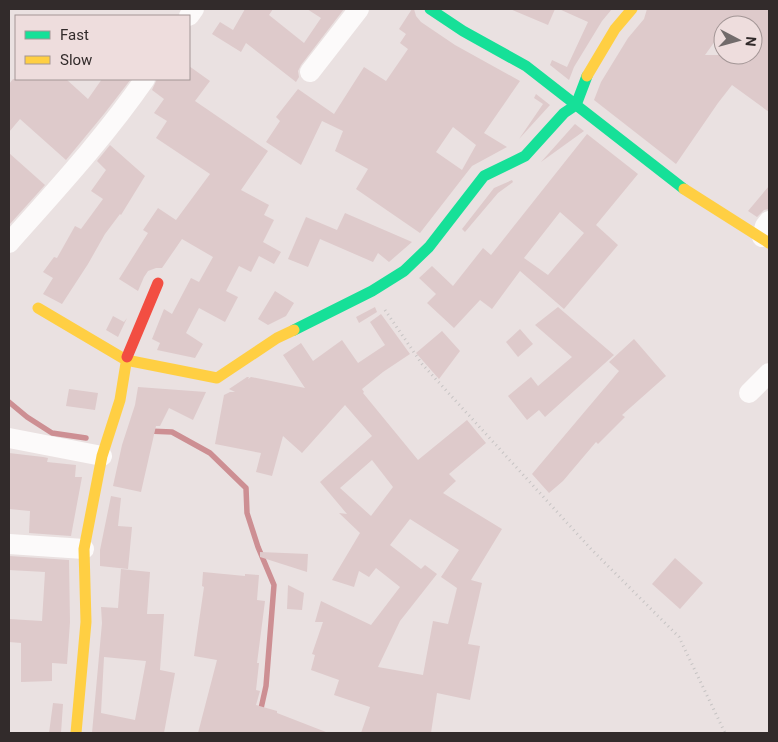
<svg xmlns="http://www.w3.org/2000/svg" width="778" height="742" viewBox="0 0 778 742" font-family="Roboto,sans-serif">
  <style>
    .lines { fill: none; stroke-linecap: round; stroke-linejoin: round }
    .stream { stroke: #cd8f93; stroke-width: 5.5 }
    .building { fill: #decacb; fill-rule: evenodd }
    .path { stroke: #c7c4c4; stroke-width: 3; stroke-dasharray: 1 4; stroke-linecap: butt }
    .street { stroke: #fcfafa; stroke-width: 20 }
    .fast { stroke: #16e098; stroke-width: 11 }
    .slow { stroke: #ffcf43; stroke-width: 11 }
    .jam { stroke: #f24e42; stroke-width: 11 }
  </style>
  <rect width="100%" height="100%" fill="#eae1e1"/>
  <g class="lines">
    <path class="stream" d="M9,402l18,15 25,16 34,5
      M148,431l24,1 38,21 36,35 1,25 11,34 16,38 -8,101 -6,27"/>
  </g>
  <path class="building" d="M245,9h28l-4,6 35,28 17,-25 -14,-9h37l-43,56 -3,6 1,6 -3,5 -50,-39 -5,9 -29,-18 8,-12 13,8z
    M412,9h2l2,7 5,6 34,23 65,36 -36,52 23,14 -35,19 -52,67 -64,-44 12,-20 -33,-18 8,-20 -21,-10 -21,44 -35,-23 14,-21 -4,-4 22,-28 36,25 30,-47 22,14 22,-32 -8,-6 6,-9 -7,-5zM453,127l23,18 -14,25 -26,-18z
    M510,9h45l-7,16z
    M559,9h53l-10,12 -28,46 -5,13 -19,-15 2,-5 15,7 21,-45z
    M647,9h122v103l-37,-27 -14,18 -42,61 -82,-64 7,-18 27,-44 16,-19zM723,25h30v30h-48l18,-25z
    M189,66l21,15 -15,20 73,50 -27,39 28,15 -5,10 10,5 -11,22 18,10 -7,12 -15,-8 -8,16 -12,-6 -13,25 12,6 -13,25 -26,-14 -13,25 17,11 -8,14 -38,-8 3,-7 -8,-4 12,-30 8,5 19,-36 8,4 14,-25 -31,-18 -20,29h-6l-8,3 -4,6 -6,14 -19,-12 29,-46 -5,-3 15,-22 18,12 34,-46 -54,-36 11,-17 -13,-8 10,-14 -12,-9 5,-11h32z
    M13,79h53l22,20 14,-20h29l-27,35 -38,46 -46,-41 -11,13v-48z
    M536,94l14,11 -31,34 24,-35 -9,-6z
    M575,124l9,7 -43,31 33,-37z
    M587,134l51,40 -42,51 22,20 -54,64 -44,-38 -28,38 -12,-9 -26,28 -27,-25 9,-9 -17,-16 13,-12 21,20 30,-38 8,7zM560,212l24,21 -36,42 -24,-17z
    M110,145l35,31 -24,39 -1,-1 -15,20 -17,30 -26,40 -19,-10 10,-16 -10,-6 11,-15 3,1 18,-32 6,3 22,-30 -12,-8 15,-21 -9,-9z
    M9,153l36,32 -36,40z
    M512,180l1,2 -15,11 -33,39 -3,-3 32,-41z
    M769,186v23l-5,1 -7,7 -9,-6z
    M345,213l67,29 -23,20 -11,-9 -5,9 -53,-23 -12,28 -20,-8 18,-42 31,13z
    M275,291l19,12 -8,13 -18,9 -10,-6z
    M375,307l2,5 -18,11 -3,-6z
    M558,307l56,48 -69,62 -6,-7 -12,10 -19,-24 23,-19 7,9 34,-29 -37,-32z
    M381,314l29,40 -27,18 -21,17 2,3 -1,1 55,67 49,-40 19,23 -37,31 7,7 -13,12 59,36 -31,51 11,3 -14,61 12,2 -10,54 -33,-7 -6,40h-70l9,-26 -36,-12 5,-15 -28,-10 4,-15 -3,-1 11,-32h-8l6,-21 50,24 29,-38 -24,-19 -7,9 -10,-6 -5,16 -22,-7 28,-47 -21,-20 8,1 -27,-32 52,-46 -27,-31 -43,48 -19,-17 -11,40 -16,-4 5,-19 -46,-9 9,-49 6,-3h5l-6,-3 18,-12h2l-1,2 3,-2 54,11 -22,-33 18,-12 12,18 29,-21 16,23 27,-18 -15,-23zM372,460l21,27 -22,29 -31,-28zM410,519l49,31 -18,27 16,11 -9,36 -15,-3 -10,54 -45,-8 22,-46 37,-47 -12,-9 -4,4 -31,-24z
    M113,316l11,6 3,-4 -9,19 -12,-7z
    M520,329l13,15 -15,13 -12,-15z
    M442,331l18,20 -21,28 -23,-26z
    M634,339l32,37 -44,39 3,2 -27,27 -2,-2 -33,39 -14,12 -17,-19 87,-103 -10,-9z
    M138,387l68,5 -13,28 -24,-12 -9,18h-4l-15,66 -28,-6 9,-41 13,-40z
    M69,389l29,4 -3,17 -29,-4z
    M9,453l34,4 5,1 -1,4 29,3 -1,12h7l-11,59 -42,-3 1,-22 -21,-2z
    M111,496l10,2 -3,28 14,1 -4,42 -28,-3v-16z
    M260,552l48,2 -1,18 -47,-15z
    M9,556l60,4 1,62 -3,42 -15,-1v18l-31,1v-39l-12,-1v-23l33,2 3,-49 -36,-2z
    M675,558l28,25 -23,26 -28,-25z
    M121,569l29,3 -3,42h17l-4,56 15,3 -11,60h-72l10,-110 -1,-16 17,1zM104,657l42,4 -11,59 -34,-7z
    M203,572l42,4v-2l14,1 -2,25 8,1 -8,62h2l-3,27 4,1 -4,14 21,6v2l49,19v1h-128l19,-73 -23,-4 10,-69 -2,-1z
    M288,585l16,8 -2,17 -15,-1z
    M53,703l10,1 -2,29h-12z"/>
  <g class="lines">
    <path class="path" d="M385,310l37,54 169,185 88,88 46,96"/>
    <path class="street" d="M189,16l5,-7
      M310,72l49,-63
      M762,237l3,-11 4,-5
      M9,243c47,-53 96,-106 136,-164
      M749,393l20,-20
      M9,438l93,18
      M9,544l75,5"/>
    <path class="fast" d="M430,9l33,22 63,35 158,123
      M294,330l78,-39 32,-20 25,-24 55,-71 41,-20 39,-43 12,-8 11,-29"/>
    <path class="slow" d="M587,76l28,-47 17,-20
      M684,189l85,54
      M38,308l88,52 91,18 60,-40 17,-8
      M76,733l10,-111 -2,-73 18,-93 18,-56 7,-43"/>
    <path class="jam" d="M127,357l31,-74"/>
  </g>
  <rect width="778" height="742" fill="none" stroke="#322b2b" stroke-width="20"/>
  <rect x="15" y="15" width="175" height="65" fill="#eedddd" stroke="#a39696"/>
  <rect x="25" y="31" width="25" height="8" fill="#16e098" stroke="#a39696"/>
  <text x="60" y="40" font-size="15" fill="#322b2b">Fast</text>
  <rect x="25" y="56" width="25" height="8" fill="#ffcf43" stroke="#a39696"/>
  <text x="60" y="65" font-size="15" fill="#322b2b">Slow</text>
  <g transform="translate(738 40) rotate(96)"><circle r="24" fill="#eedddd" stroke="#a39696"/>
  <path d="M0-4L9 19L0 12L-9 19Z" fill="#726b6b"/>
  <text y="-8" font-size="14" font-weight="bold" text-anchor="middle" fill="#322b2b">N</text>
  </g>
</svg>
